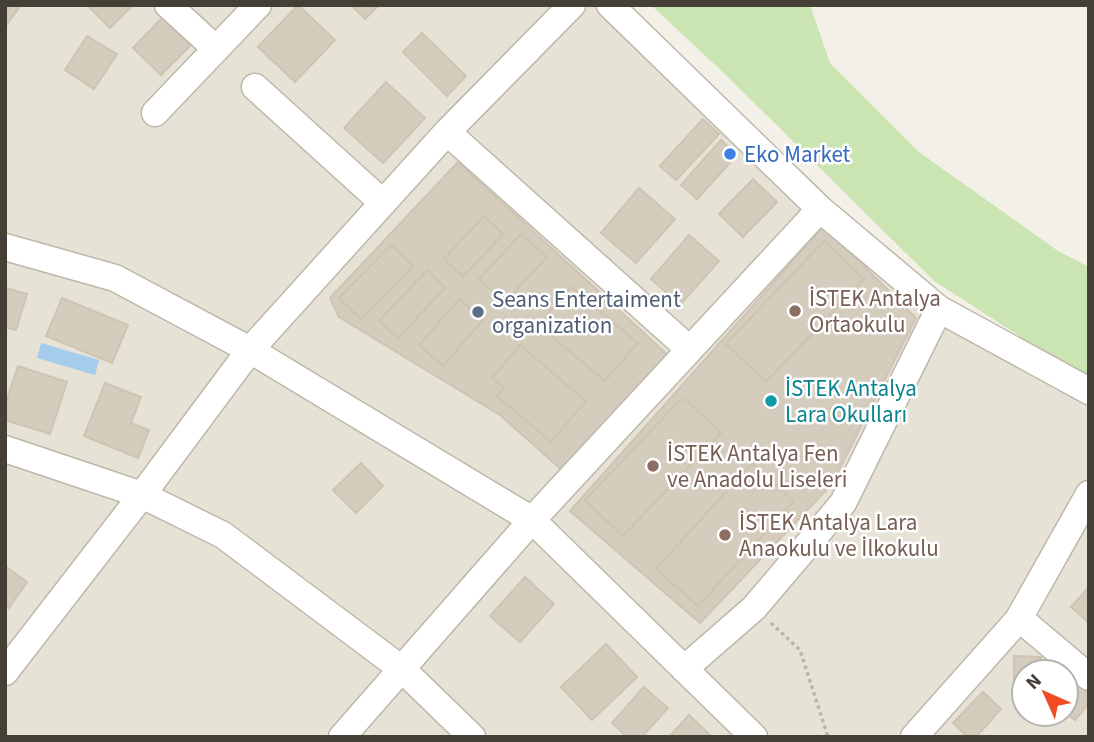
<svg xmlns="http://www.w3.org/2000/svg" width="1094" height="742" viewBox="0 0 1094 742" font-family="'Source Sans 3',sans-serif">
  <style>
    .residential { fill: #e6e2d5; fill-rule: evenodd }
    .green { fill: #cbe5b2 }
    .water { fill: #a6cced }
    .building { fill: #d4ccbd; stroke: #cec4b1; stroke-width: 2 }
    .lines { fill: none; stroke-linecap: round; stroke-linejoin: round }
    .minor-casing { stroke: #beb8aa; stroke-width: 29 }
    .path { stroke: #bfb49c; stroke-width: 3.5; stroke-dasharray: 3.5 3.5; stroke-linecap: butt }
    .minor { stroke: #fff; stroke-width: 26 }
    .shop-dot { fill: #3f7fe0; stroke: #fff; stroke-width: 2.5 }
    .education-dot { fill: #8d6e63; stroke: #fff; stroke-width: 2.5 }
    .service-dot { fill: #5c6f8a; stroke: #fff; stroke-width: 2.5 }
    .culture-dot { fill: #0f9aa8; stroke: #fff; stroke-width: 2.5 }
    .labels { text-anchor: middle; stroke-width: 5; stroke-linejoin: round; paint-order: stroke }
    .shop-label { font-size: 23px; fill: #366cbe; stroke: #fff; text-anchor: start }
    .education-label { font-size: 23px; fill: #785e54; stroke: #fff; text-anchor: start }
    .service-label { font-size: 23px; fill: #4e5e75; stroke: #fff; text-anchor: start }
    .culture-label { font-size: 23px; fill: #0d838f; stroke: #fff; text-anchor: start }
  </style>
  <rect width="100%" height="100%" fill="#f3f0e7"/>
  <path class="residential" d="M5,5h598l318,303 168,98v331h-1084zM1024,672h42v42h-42z"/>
  <path class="green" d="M651,5h159l20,58 89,89 139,99 31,16v108l-54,-29 -101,-65 -206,-204z"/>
  <path class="water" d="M41,343l58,17 -4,15 -58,-17z"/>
  <path class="building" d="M5,5h16l-16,22z
    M87,5h46l-23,23z
    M298,5l37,35 -40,42 -37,-35z
    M351,5h28l-14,14z
    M164,16l28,28 -31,31 -28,-27z
    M422,33l44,43 -19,20 -44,-44z
    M87,36l30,18 -23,35 -29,-19z
    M386,82l39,36 -42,45 -39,-35z
    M703,119l16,15 -43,46 -16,-14z
    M721,140l16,15 -40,44 -16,-14z
    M458,162l211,194 -106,115 -63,-56 -161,-98 -9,-19z
    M753,179l24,23 -34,35 -24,-23z
    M639,188l36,31 -39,44 -35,-30z
    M484,216l19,18 -40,43 -19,-18z
    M824,226l92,92 -84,166 -132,139 -130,-112z
    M521,234l26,23 -42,45 -26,-23z
    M689,235l30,26 -39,44 -29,-26z
    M824,241l40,38 -98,103 -40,-38z
    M391,245l22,21 -52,53 -22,-21z
    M427,270l18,18 -47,50 -19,-17z
    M571,287l67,56 -33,38 -67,-56z
    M5,288l22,6 -11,36 -11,-3z
    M62,298l66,27 -16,38 -66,-27z
    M459,299l24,21 -40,46 -24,-21z
    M520,345l66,56 -35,41 -54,-46 7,-8 -12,-10z
    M18,366l49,16 -17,52 -45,-14v-15z
    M105,383l36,14 -10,26 18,7 -11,28 -54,-22z
    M683,397l38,36 -98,103 -38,-36z
    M361,463l22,23 -27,27 -23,-23z
    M752,463l42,38 -96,105 -42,-37z
    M5,566l22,16 -18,26 -4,-3z
    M525,577l29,27 -34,38 -30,-26z
    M1089,587v36l-18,-16z
    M606,644l31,33 -45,43 -31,-33z
    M1014,656l27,1 -1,15h-16v9h-10z
    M1072,679l17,13v11l-14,17 -9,-7v-27z
    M644,687l24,21 -26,29h-15l-15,-14z
    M983,692l18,17 -25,28h-8l-15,-14z
    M689,715l23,22h-43z"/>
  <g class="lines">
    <g class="minor-casing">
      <path id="minor" d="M168,5l48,44
        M610,5l210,204 119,100 150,82
        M255,87l128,116
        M155,113l103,-108
        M447,132l242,217
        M5,247l110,31 135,72 282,170 222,217
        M5,449l137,46 81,40 180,135 69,67
        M1019,618l70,59
        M684,669l70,-61 89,-105 96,-194
        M5,672l137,-177 108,-145 197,-218 125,-127
        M342,737l190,-217 288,-311
        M914,737l104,-117 71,-126"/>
    </g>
    <path class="path" d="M771,623l29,27 28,87"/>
    <use href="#minor" class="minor"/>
  </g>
  <circle class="shop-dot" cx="730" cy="154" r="7"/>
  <g class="education-dot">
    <circle cx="795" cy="311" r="7"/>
    <circle cx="653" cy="466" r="7"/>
    <circle cx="725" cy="535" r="7"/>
  </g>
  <circle class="service-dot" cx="478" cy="312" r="7"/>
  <circle class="culture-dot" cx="771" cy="401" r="7"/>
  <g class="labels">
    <g class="shop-label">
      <text x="744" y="162">Eko Market</text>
    </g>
    <g class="education-label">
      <text x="809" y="306">İSTEK Antalya<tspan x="809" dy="26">Ortaokulu</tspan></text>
      <text x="667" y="461">İSTEK Antalya Fen<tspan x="667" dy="26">ve Anadolu Liseleri</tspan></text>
      <text x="739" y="530">İSTEK Antalya Lara<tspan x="739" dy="26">Anaokulu ve İlkokulu</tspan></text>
    </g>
    <g class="service-label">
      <text x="492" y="307">Seans Entertaiment<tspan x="492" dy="26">organization</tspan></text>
    </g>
    <g class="culture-label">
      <text x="785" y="396">İSTEK Antalya<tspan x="785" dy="26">Lara Okulları</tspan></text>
    </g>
  </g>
  <rect width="1094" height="742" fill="none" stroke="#454036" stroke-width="14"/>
  <g transform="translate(1045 693) rotate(315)"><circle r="33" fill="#ffffff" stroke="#b5b3af" stroke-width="2"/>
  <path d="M0-5L12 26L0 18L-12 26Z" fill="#f04b21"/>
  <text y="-10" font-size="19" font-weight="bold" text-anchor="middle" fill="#454036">N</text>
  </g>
</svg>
